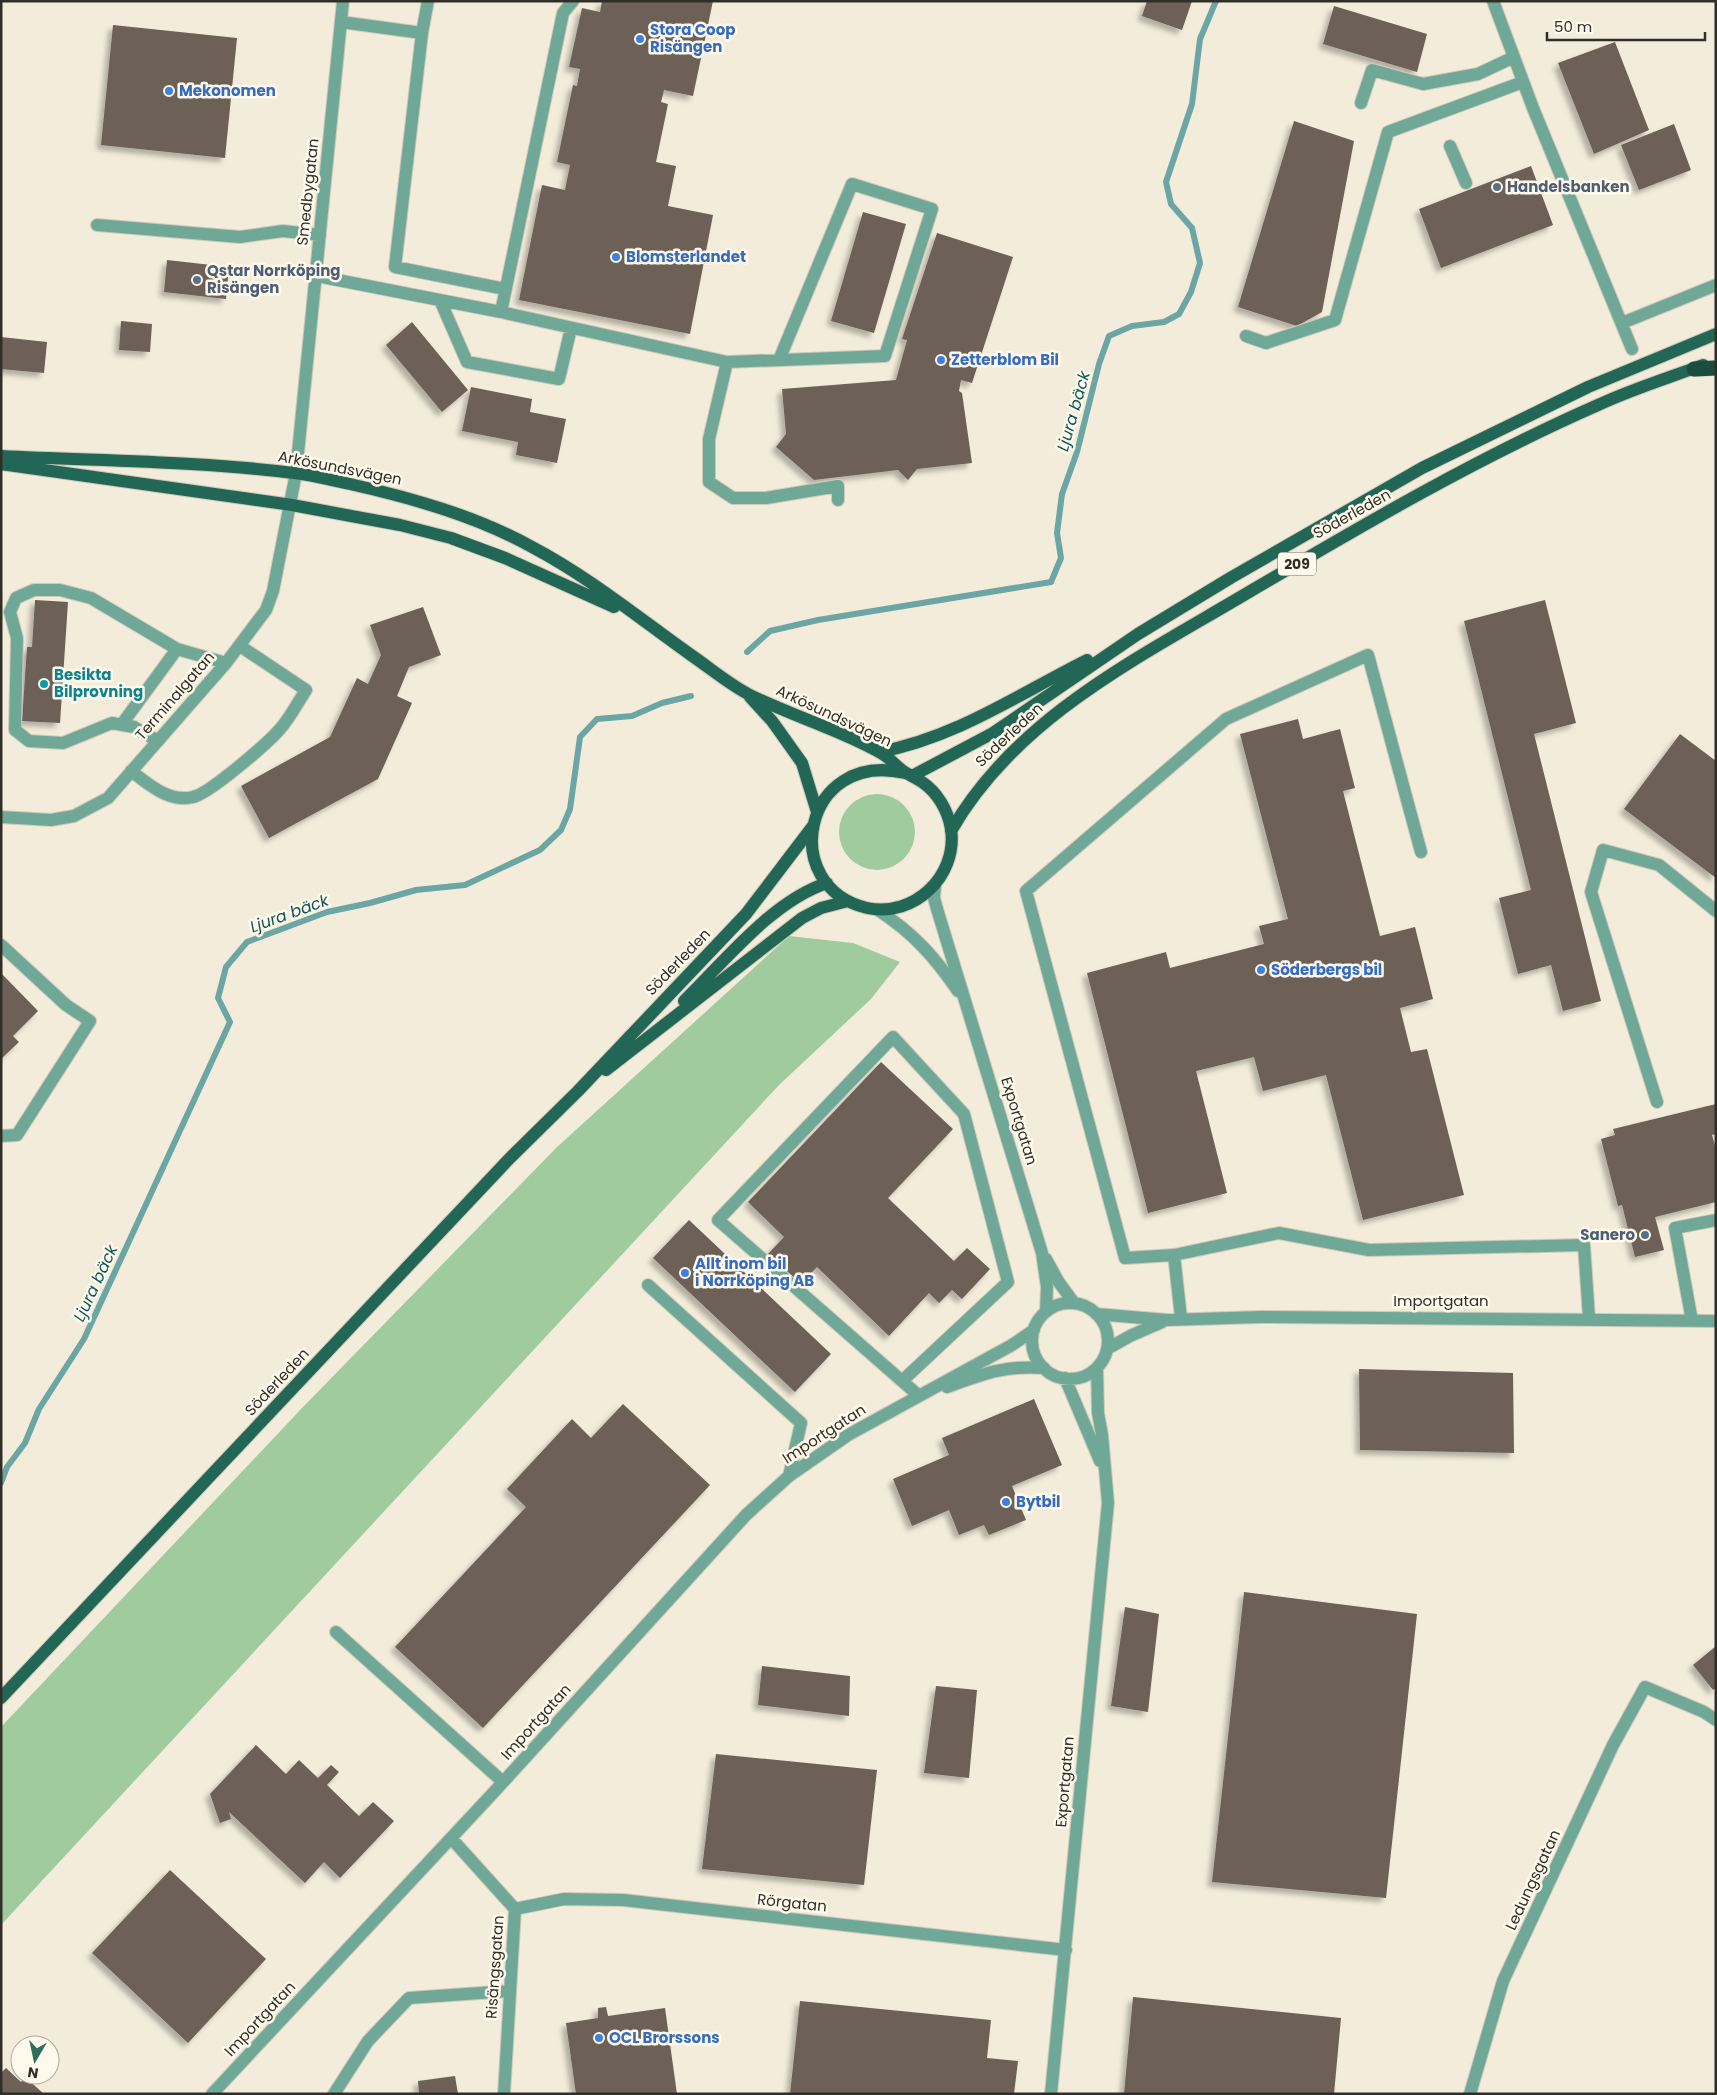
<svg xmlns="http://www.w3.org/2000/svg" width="1717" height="2095" viewBox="0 0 1717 2095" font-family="Poppins,sans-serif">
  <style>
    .green { fill: #9fcb9e }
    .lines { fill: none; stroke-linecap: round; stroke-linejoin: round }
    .stream { stroke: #6ba6a4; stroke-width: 6 }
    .building { fill: #6d6056; filter: url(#shadow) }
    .minor-casing { stroke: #d0cabb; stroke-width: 14 }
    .major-casing { stroke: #d0cabb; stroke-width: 14 }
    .highway-casing { stroke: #d0cabb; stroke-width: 16 }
    .minor { stroke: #70a898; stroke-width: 12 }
    .major { stroke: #226656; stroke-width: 12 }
    .highway { stroke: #1a4c40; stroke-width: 15 }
    .shop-dot { fill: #3f7fe0; stroke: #fff9ec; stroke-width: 2 }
    .service-dot { fill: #5c6f8a; stroke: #fff9ec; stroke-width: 2 }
    .culture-dot { fill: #0f9aa8; stroke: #fff9ec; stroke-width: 2 }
    .labels { text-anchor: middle; stroke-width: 5; stroke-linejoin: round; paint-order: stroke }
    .shield { fill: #fff9ec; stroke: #6f6b63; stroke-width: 1 }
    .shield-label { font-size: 14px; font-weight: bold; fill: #312e28 }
    .shop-label { font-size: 15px; font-weight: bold; fill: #366cbe; stroke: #fff9ec; text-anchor: start }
    .service-label { font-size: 15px; font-weight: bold; fill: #4e5e75; stroke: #fff9ec; text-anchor: start }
    .street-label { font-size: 15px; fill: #312e28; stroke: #fff9ec }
    .culture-label { font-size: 15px; font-weight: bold; fill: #0d838f; stroke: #fff9ec; text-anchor: start }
    .water-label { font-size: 16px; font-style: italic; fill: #0b5758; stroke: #fff9ec }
  </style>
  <defs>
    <filter id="shadow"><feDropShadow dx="-4.5" dy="4.5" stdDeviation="2.5" flood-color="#0004"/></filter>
  </defs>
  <rect width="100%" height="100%" fill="#f3ecdb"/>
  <path class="green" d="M839 832a38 38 0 1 1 76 0a38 38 0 1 1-76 0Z
    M789,936l64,7 47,19 -29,37 -92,86 -778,840v-198l302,-320 253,-259z"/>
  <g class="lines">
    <path class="stream" d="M747,652l23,-21 48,-11 233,-38 10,-24 -4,-25 5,-39 15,-42 22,-88 10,-28 23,-10 32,-4 15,-8 12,-22 9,-29 -8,-35 -21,-24 -5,-22 26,-78 8,-65 16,-38
      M1,1483l6,-16 18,-24 14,-34 45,-70 146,-317 -12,-24 8,-31 21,-25 80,-30 43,-9 46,-13 49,-5 75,-35 21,-20 9,-21 10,-72 17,-18 35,-3 30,-13 29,-7"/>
  </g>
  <path class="building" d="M602,1h111l-20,95 -29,-6 -3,12 7,2 -12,58 20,4 -8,40 45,9 -23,119 -171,-34 23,-115 23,5 5,-25 -13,-3 16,-77 4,1 3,-17 -11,-2 13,-59 18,4z
    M1147,1h45l-10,29 -40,-14z
    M1334,6l93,28 -10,38 -94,-28z
    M113,25l124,13 -12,120 -124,-13z
    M1615,42l34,88 -55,24 -36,-91z
    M1294,121l60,20 -32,171 -25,14 -59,-19z
    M1674,124l17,46 -52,20 -18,-45z
    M1531,166l22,59 -112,43 -22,-59z
    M863,212l43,12 -32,109 -43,-12z
    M937,233l76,24 -41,126 -11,-3 -2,11 3,2 10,70 -55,6 -9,11 -10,-10 -84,10 -38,-33 10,-13 -4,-45 114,-9 11,-40 -5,-1z
    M167,260l62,7 -3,32 -62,-7z
    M121,321l31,3 -2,28 -31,-2z
    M412,322l56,68 -26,22 -56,-67z
    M1,337l46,5 -3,31 -43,-4z
    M471,387l61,12 -2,13 36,7 -9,44 -41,-8 2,-13 -56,-11z
    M35,600l33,2 -8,121 -38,-2 5,-74h5z
    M1545,600l31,123 -42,11 67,267 -38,10 -12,-46 -33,9 -19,-76 32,-8 -67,-269z
    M423,607l18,48 -32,12 -12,29 15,7 -34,76 -109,59 -28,-52 89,-49 27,-59 11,6 13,-29 -11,-30z
    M1298,719l5,20 37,-10 15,59 -12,3 37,145 35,-9 18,72 -33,9 11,44 16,-3 37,146 -101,25 -37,-145 -63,16 -9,-34 -58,14 31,122 -79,20 -61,-240 79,-21 4,16 94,-24 -5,-18 29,-7 -48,-185z
    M1680,734l36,27v117l-92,-69z
    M1,973l37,38 -25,25 6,6 -18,17z
    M881,1062l72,67 -65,69 66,63 13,-13 23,21 -28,30 -10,-9 -13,13 -10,-10 -40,43 -72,-69 -17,17 -32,-30 16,-17 -36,-35z
    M1716,1104v30l-4,1 4,14v53l-61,15 9,33 -29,7 -13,-52 -4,1 -17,-67 14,-4 -2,-6z
    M689,1220l142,134 -36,38 -142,-134z
    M1359,1369l154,4 1,80 -154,-3z
    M1034,1399l28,66 -50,21 14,34 -37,15 -5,-10 -25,10 -10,-25 -37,16 -19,-47 56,-24 -7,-17z
    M623,1404l87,81 -227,243 -88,-81 131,-140 -19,-18 65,-70 19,19z
    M1244,1592l173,22 -31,284 -174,-16z
    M1125,1607l34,7 -11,98 -37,-6z
    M1716,1646v42l-3,2 -20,-25z
    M762,1666l88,10 -1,40 -91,-11z
    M936,1686l41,4 -8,88 -45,-5z
    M256,1745l30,29 13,-14 19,18 13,-13 8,7 -12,13 32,31 14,-14 21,19 -54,57 -16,-16 -19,21 -76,-71 2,7 -11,4 -10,-29z
    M716,1754l161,16 -13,115 -162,-16z
    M170,1870l96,89 -78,84 -96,-90z
    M1133,1997l208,21 -7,76h-210z
    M800,2001l191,19 -4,38 31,3 -4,33h-224z
    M606,2007l2,9 57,-8 12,86h-101l-10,-71 32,-5v-10z
    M6,2068l15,14 4,-5 19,17h-43v-21z
    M455,2076l3,18h-39l-1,-13z"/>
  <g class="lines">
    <g class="minor-casing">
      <path id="minor" d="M428,1l-6,32 -27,234 110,22
        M1493,1l40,107 99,241
        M341,22l81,11
        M1361,103l11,-33 51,14 55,-10 36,-17
        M1450,146l16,37
        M97,225l143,12 43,-6 37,4
        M317,276l184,36 226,50 -18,77v43l24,16h33l72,-12v14
        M440,300l27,62 92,17 12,-51
        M501,312l62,-299 10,-12
        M1622,323l94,-38
        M1246,336l20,7 69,-23 53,-188 135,-50
        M727,362l158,-6 47,-147 -80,-25 -73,176
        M122,724l55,-75
        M158,741l-24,-14 -22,-4 -49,20 -34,-2 -14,-11 2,-92 -7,-26 6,-14 18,-8h26l31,8 86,51 49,14
        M131,771c17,13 38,32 62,26 16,-3 75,-54 87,-68 10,-11 18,-27 26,-39l-66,-44
        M1,817l50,3 23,-4 34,-18 118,-135 40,-53 7,-19 23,-118 47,-472
        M935,885l-1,13 3,11 105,344 5,34 -1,24
        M878,910c35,23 56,46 80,81
        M1,945l65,60 24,16 -73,114 -16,1
        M1657,1102l-66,-210 12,-42 56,15 57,46
        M1174,1255l105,-22 90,17 215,-5 5,73
        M1046,1259l12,22 16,22
        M648,1285l153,138 -12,53
        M1032 1341a38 38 0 1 1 76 0a38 38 0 1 1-76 0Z
        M1096,1314l71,6 93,-3 456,4
        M1181,1318l-7,-63 -49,3 -99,-367 200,-172 142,-64 53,197
        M1692,1321l-17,-93 41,-8
        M1107,1349l23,-13 32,-14
        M1065,1378l35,83
        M902,1381l106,-99 -44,-168 -71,-77 -175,183 200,175
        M947,1387c36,-13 58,-22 97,-19
        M336,1632l167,150
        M451,1838l64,71 -11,185
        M515,1909l49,-10 59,1 443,50
        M212,2094l282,-302 252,-277 43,-39 59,-41 164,-90 22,-15
        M334,2094l34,-53 41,-43 100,-7
        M1051,2094l57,-591 -6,-68 -4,-22 -1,-45
        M1470,2094l33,-113 110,-236 32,-58 59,25 12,8"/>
    </g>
    <g class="major-casing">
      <path id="major" d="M1,456c97,5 196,5 293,17 19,2 37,7 56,11 62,14 126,32 182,63 57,30 107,71 159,108 19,13 39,30 59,40 42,21 91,35 131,58 9,5 14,12 22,18 6,4 13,7 19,11 15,10 26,28 29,47 7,47 -37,89 -84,79 -90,-21 -64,-159 38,-135
        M1,464l291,41 108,20 51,13 54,20 109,49
        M750,697l22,24 30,42 15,49
        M879,752c76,-14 140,-58 208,-92
        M912,776l81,-43 145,-99 94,-57 190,-109 166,-81 128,-53
        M951,831c65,-114 189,-174 298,-239 114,-67 228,-134 349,-187 34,-16 70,-27 105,-40
        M684,1001c40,-39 88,-100 143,-118
        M606,1070l196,-152 19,-10 27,-7
        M1,1698l507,-538 70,-69 168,-177 67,-88"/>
    </g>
    <g class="highway-casing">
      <path id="highway" d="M1694,369l22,-1"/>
    </g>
    <use href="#minor" class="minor"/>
    <use href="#major" class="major"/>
    <use href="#highway" class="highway"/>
  </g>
  <g class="shop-dot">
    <circle cx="640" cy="39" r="5"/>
    <circle cx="169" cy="91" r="5"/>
    <circle cx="616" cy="257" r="5"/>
    <circle cx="941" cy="360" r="5"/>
    <circle cx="1261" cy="970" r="5"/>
    <circle cx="685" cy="1273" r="5"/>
    <circle cx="1006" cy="1502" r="5"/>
    <circle cx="599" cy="2038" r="5"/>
  </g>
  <g class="service-dot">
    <circle cx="1497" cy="187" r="5"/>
    <circle cx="197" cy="280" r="5"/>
    <circle cx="1645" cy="1235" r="5"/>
  </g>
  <circle class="culture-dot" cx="44" cy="684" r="5"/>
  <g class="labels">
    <rect class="shield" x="1278" y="552.5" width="38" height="23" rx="4"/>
    <g class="shield-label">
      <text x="1297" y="569">209</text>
    </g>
    <g class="shop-label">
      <text x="650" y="35">Stora Coop<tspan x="650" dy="17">Risängen</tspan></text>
      <text x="179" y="96">Mekonomen</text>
      <text x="626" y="262">Blomsterlandet</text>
      <text x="951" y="365">Zetterblom Bil</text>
      <text x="1271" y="975">Söderbergs bil</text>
      <text x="695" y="1269">Allt inom bil<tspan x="695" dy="17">i Norrköping AB</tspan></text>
      <text x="1016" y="1507">Bytbil</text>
      <text x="609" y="2043">OCL Brorssons</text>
    </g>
    <g class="service-label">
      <text x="1507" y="192">Handelsbanken</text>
      <text x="207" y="276">Qstar Norrköping<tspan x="207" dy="17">Risängen</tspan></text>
      <text x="1635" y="1240" text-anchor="end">Sanero</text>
    </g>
    <g class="street-label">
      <text transform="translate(308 192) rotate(-84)" y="5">Smedbygatan</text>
      <text transform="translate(340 468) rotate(11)" y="5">Arkösundsvägen</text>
      <text transform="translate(1352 514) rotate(-29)" y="5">Söderleden</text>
      <text transform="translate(175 696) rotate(-49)" y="5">Terminalgatan</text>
      <text transform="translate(834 716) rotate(25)" y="5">Arkösundsvägen</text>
      <text transform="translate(1009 735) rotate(-43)" y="5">Söderleden</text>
      <text transform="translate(678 962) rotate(-46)" y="5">Söderleden</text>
      <text transform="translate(1019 1121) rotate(73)" y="5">Exportgatan</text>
      <text x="1441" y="1306">Importgatan</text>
      <text transform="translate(277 1382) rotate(-47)" y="5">Söderleden</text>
      <text transform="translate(824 1434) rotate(-33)" y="5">Importgatan</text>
      <text transform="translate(536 1722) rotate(-48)" y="5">Importgatan</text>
      <text transform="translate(1065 1782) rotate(-85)" y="5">Exportgatan</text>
      <text transform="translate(1533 1880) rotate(-65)" y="5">Ledungsgatan</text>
      <text transform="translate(792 1903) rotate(6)" y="5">Rörgatan</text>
      <text transform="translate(495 1967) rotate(-86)" y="5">Risängsgatan</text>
      <text transform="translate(260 2019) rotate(-47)" y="5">Importgatan</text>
    </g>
    <g class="culture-label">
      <text x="54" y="680">Besikta<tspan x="54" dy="17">Bilprovning</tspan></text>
    </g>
    <g class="water-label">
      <text transform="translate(1073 411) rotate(-74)" y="6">Ljura bäck</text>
      <text transform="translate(289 913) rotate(-20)" y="6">Ljura bäck</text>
      <text transform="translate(95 1283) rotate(-65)" y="6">Ljura bäck</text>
    </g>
  </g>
  <rect width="1717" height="2095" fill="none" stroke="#312e28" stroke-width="5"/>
  <g transform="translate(35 2060) rotate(189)"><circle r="24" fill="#fff9ec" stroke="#ada89e"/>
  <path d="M0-4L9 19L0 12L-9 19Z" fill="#2d6e5d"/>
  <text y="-8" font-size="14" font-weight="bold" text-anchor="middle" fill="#312e28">N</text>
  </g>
  <path d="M1547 32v8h158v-8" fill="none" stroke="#312e28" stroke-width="2.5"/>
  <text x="1554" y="32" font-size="15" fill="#312e28" stroke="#fff9ec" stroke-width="4" paint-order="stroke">50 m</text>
</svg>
